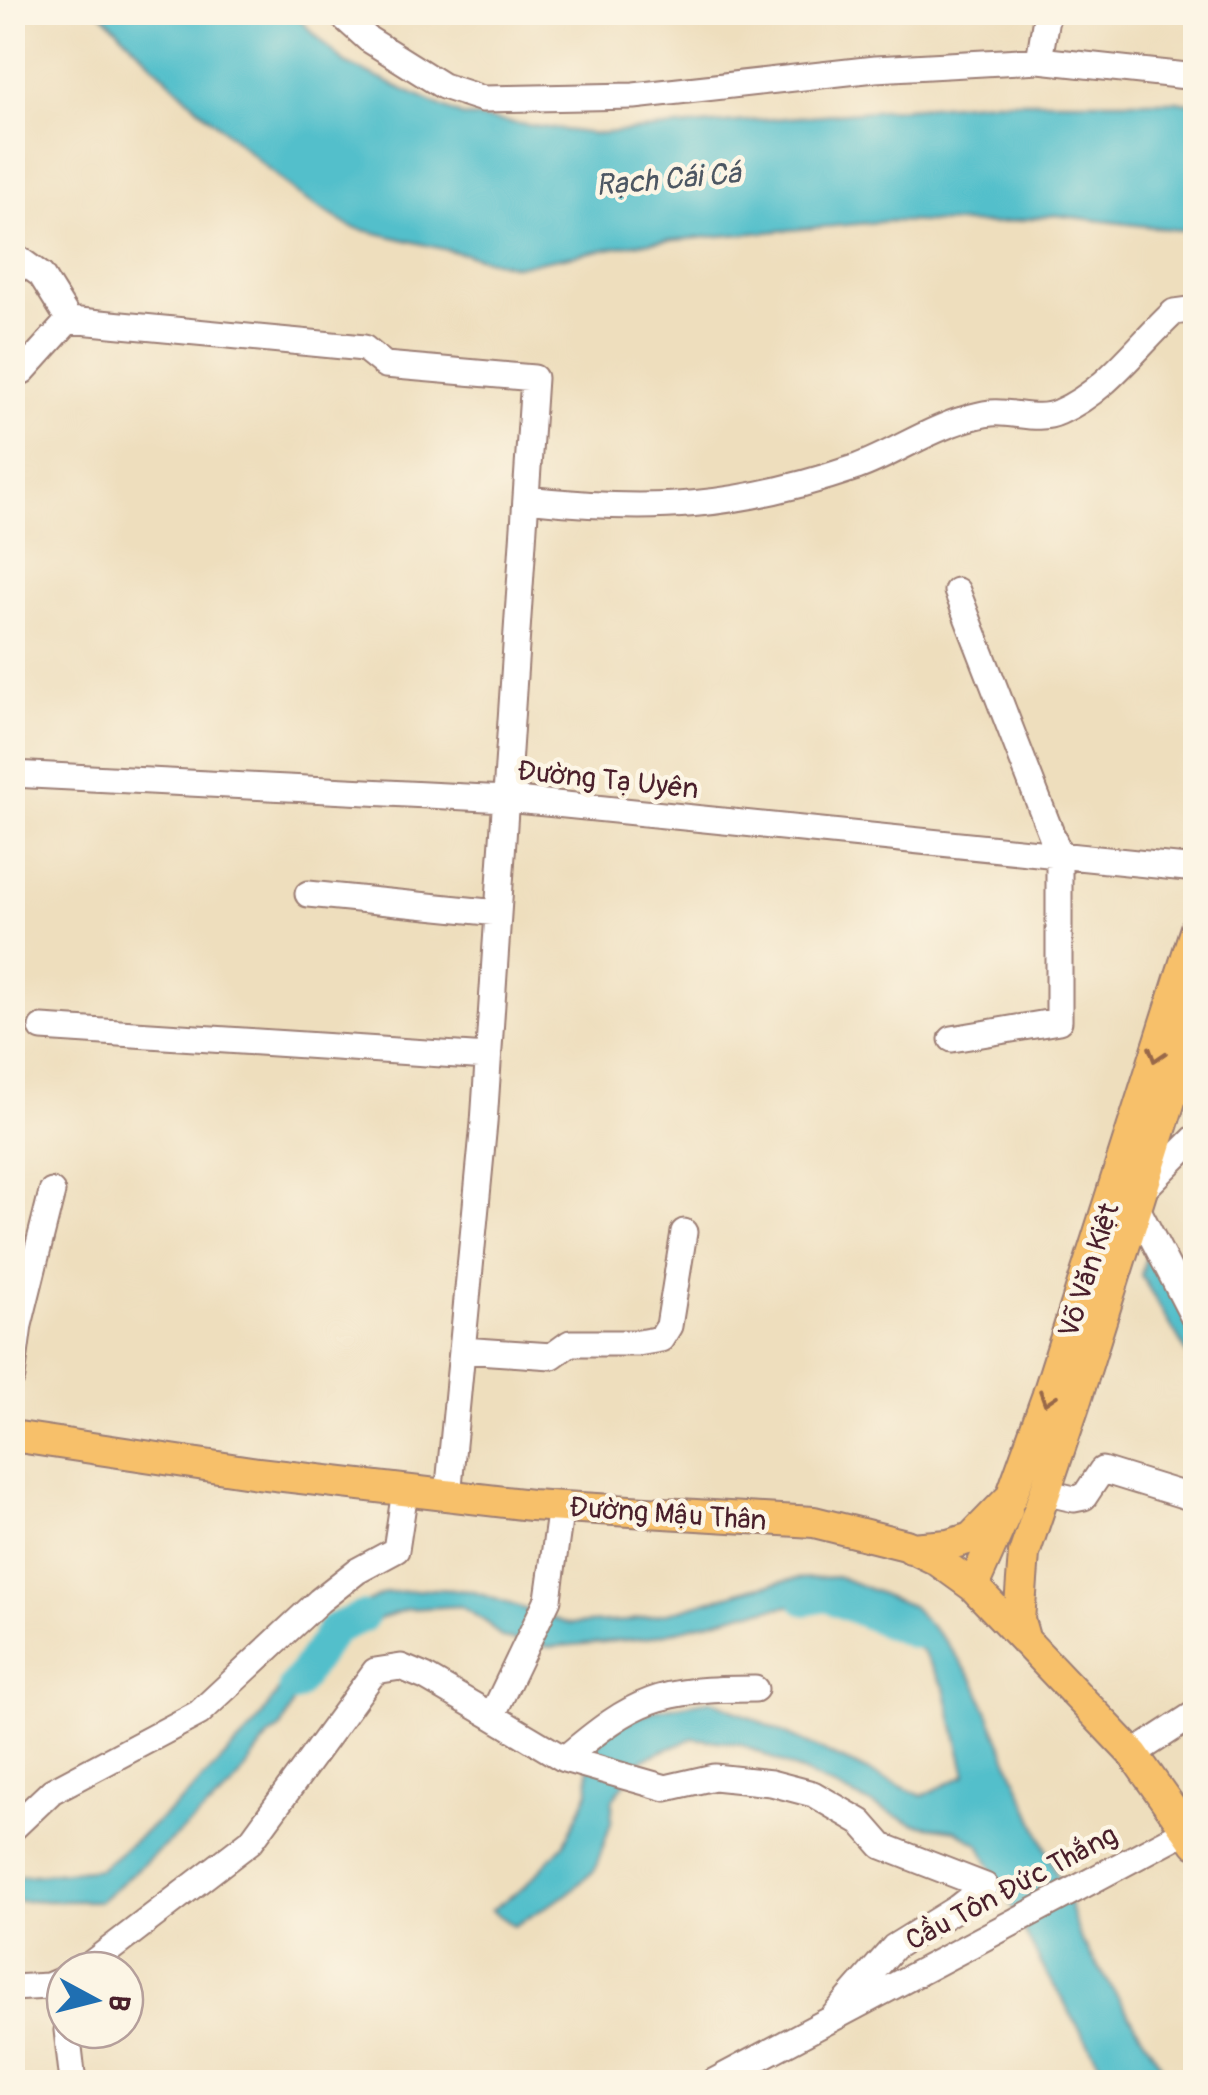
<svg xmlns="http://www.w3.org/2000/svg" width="1208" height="2095" viewBox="0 0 1208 2095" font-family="Pangolin,sans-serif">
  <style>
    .water { fill: #52bfcb; stroke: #4e6f7b; stroke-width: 2.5 }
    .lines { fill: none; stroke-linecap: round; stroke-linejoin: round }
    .river { stroke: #52bfcb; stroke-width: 32 }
    .minor-casing { stroke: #9c7e74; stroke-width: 29 }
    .major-casing { stroke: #9c7e74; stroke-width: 34 }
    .minor { stroke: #fff; stroke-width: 25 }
    .major { stroke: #f7c06b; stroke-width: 30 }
    .oneway { stroke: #986748 }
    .labels { text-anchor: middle; stroke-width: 9; stroke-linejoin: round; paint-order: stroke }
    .street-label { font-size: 28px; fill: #4a1f2b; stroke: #fcf5e5 }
    .water-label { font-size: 30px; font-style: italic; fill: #4d5763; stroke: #fcf5e5 }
  </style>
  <rect width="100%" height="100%" fill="#fcf5e5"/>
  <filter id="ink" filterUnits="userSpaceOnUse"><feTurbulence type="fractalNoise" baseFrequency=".01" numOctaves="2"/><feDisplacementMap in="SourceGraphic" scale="20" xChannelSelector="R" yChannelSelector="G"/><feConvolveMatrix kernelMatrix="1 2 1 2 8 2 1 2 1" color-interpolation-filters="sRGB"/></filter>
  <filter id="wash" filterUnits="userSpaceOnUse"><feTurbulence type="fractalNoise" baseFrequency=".0048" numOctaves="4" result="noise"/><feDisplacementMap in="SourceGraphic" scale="40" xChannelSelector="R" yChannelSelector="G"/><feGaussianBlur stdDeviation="2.25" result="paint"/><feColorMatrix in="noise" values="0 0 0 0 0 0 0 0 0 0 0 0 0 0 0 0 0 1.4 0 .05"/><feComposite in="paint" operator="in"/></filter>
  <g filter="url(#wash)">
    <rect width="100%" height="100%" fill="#eedebd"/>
    <path class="water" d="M101,13h191l53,50 116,53 133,18 396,-33h187l18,3v128l-140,-17 -61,9 -103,-3 -251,22 -125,23 -164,-39 -54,-33 -106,-93z
      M1149,1246l46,90v31l-54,-92z
      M839,1577l72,29 35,36 29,40 94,221 11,35 92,144h-61l-71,-120 -60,-117 -24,-15 -42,-6 -173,-80 -48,-6 -52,22 -28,39 -2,24 -16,47 -28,24 -53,32 -23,-16 32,-22 42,-45 24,-52 -1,-34 21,-29 46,-18 57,-10 210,96 44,-21 -21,-87 -23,-37 -63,-45 -38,-4 -76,10 -97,26 -98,9 -48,-9 -16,-16 -26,-16 -54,3 -78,29 -14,18 -32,71 -13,10 -38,52 -131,112h-87v-24l87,-8 84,-70 71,-73 65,-98 65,-35 49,-4 37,2 98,33 58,-3 45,-9 80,-24 44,-9z"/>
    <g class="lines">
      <path class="river" d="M806,1600l21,-4 87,37
        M294,1687l40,-58 28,-12"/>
    </g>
  </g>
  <g filter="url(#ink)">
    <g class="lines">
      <g class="minor-casing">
        <path id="minor" d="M338,12l30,27 75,47 40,13 151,-3 241,-27 164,-9 157,17
          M1039,60l8,-48
          M12,254l29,21 28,45 295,28 21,17 149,13 -50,745 -36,373
          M12,371h11l46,-51
          M526,499c126,14 211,9 331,-32 36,-13 68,-36 105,-47 9,-3 20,-6 29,-7 23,-2 47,9 68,-1 48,-21 78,-66 115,-100l22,-3
          M12,774l494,25 690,70
          M308,894l190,19
          M42,1028l446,29
          M952,1039l107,-18v-167l-102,-263
          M1140,1193l56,-56
          M1136,1206l60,116
          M462,1350l90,6 18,-13h68l23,-4 8,-13 15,-94
          M12,1377l7,-52 33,-133
          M1044,1492l30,7 10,-2 18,-27 94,29
          M561,1506l-13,93 -56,117 72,43 102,29 48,-11 57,6 42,11 48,28 21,24 103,40 -28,22 -63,39 -62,71
          M1133,1754l63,-41
          M564,1759c73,-62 96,-70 191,-70
          M12,1829l40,-38 147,-78 120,-112 38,-30 39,-21 9,-59
          M83,1970l168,-129 124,-170 26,-4 24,10 67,39
          M61,1981l4,32
          M12,1988l36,-2 17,-7
          M67,2030l6,52
          M713,2082l474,-252"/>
      </g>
      <g class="major-casing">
        <path id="major" d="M12,1436l246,37 273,32 283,17 92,23 31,15 36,26 160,168 63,89
          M911,1548l37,-3 23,-7 40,-41 36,-100 149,-469
          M973,1586l34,-76
          M1025,1641l-6,-21 5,-66 50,-148 122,-388"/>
      </g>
      <use href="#minor" class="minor"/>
      <use href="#major" class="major"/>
    </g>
    <defs><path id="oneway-chevron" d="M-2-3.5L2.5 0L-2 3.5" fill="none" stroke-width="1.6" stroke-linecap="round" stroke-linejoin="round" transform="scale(2.5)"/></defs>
    <g class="oneway">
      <use href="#oneway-chevron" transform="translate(1156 1055) rotate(107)"/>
      <use href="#oneway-chevron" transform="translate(1047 1398) rotate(108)"/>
    </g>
  </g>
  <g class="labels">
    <g class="street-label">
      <text transform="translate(608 779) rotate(6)" y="10">Đường Tạ Uyên</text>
      <text transform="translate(1088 1270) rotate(-72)" y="10">Võ Văn Kiệt</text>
      <text transform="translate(668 1513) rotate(4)" y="10">Đường Mậu Thân</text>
      <text transform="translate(1011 1887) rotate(-28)" y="10">Cầu Tôn Đức Thắng</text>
    </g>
    <g class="water-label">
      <text transform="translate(668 179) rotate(-5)" y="10">Rạch Cái Cá</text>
    </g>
  </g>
  <rect width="1208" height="2095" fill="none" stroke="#fcf5e5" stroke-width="50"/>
  <g transform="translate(95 2000) rotate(97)"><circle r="48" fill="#fcf5e5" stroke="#b59f9b" stroke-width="2.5"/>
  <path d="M0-8L18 38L0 25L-18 38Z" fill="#1f6fb2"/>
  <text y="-15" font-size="28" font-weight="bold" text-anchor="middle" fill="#4a1f2b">B</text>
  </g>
</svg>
